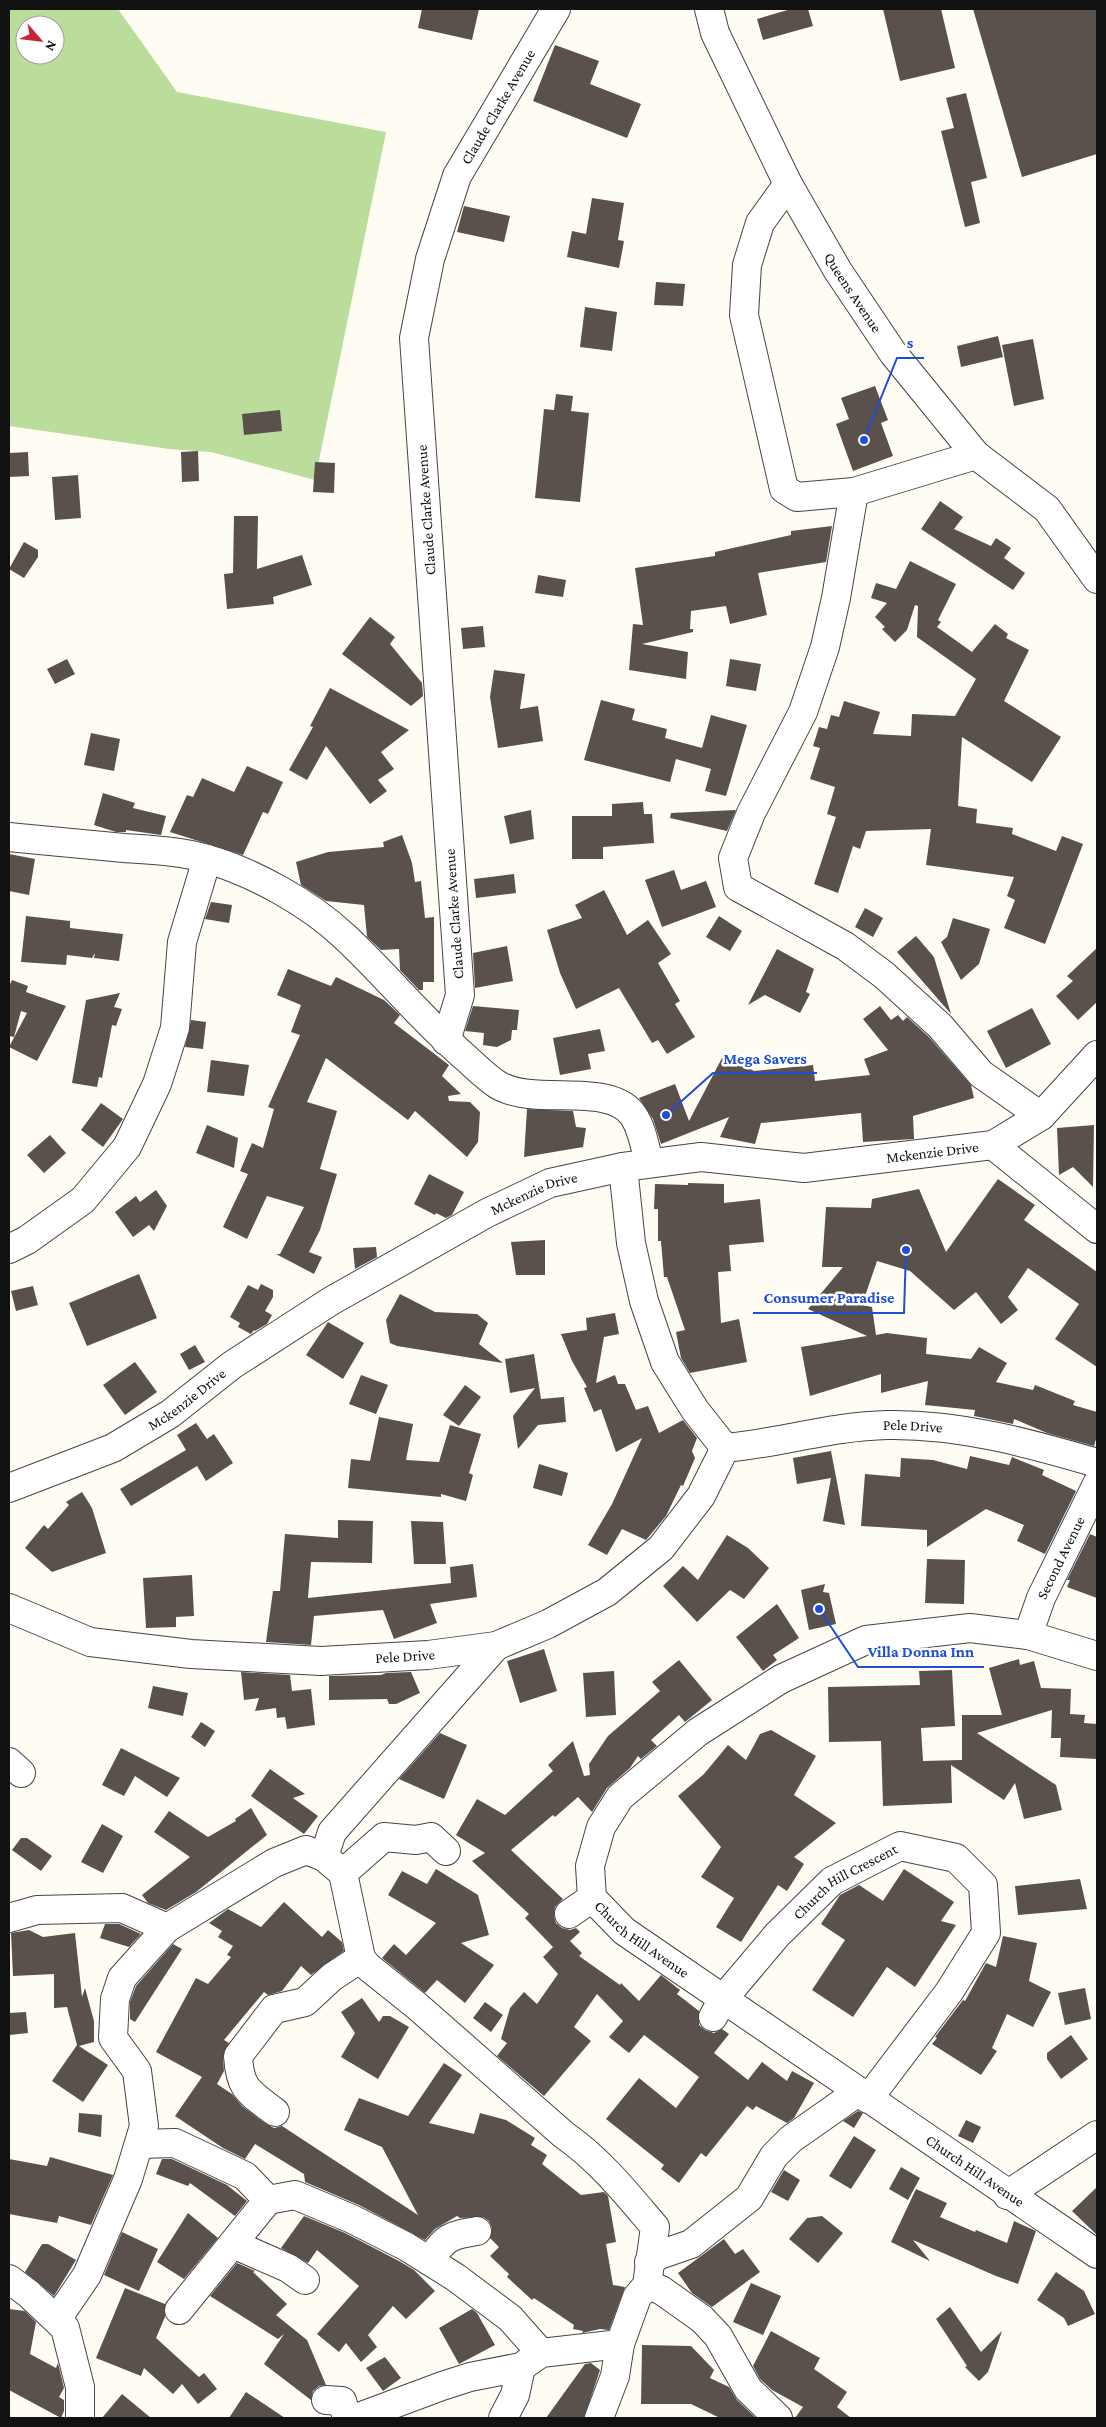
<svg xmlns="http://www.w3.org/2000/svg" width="1106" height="2427" viewBox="0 0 1106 2427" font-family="'Crimson Pro',serif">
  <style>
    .forest { fill: #bbdd9b; fill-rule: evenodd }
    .building { fill: #5a514c }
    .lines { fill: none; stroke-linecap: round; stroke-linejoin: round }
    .minor-casing { stroke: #444; stroke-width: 30 }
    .minor { stroke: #fff; stroke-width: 28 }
    .labels { text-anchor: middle; stroke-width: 5; stroke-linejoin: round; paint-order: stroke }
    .street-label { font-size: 15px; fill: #111; stroke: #fff }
    .leader { fill: none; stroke: #1d4ed8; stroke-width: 2 }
    .callout-dot { fill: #1d4ed8; stroke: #fff; stroke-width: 2 }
    .callout-label { font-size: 16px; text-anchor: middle; font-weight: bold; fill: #1d4ed8; stroke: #fff; stroke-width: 5; stroke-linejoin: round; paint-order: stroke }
  </style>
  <rect width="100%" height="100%" fill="#fffcf4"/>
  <path class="forest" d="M9,9h109l59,83 209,40 -71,348 -104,-28 -42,-3 -160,-23zM25,25h30v30h-30z"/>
  <path class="building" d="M422,9h57l-7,31 -54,-12z
    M791,9h17l5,17 -50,14 -6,-21z
    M883,9h58l14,59 -55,13z
    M973,9h124v145l-75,23z
    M555,45l44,16 -9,23 51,20 -14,34 -94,-37z
    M966,93l21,85 -16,4 9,41 -15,4 -24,-96 13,-3 -8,-30z
    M592,198l32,5 -6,37 6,1 -5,27 -52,-11 5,-26 14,3z
    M464,206l46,10 -6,26 -47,-10z
    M656,282l29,2 -2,22 -29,-1z
    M585,307l32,5 -5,39 -32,-4z
    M998,336l5,21 -42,10 -4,-21z
    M1033,339l11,60 -30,7 -12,-61z
    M875,386l13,34 -7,3 12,33 -40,15 -17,-47 13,-5 -8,-21z
    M556,394l17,2 -2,15 18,2 -9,89 -45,-4 9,-89 10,1z
    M280,410l2,21 -38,4 -2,-21z
    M198,451l1,30 -17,1 -1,-30z
    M28,452l1,24 -20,1v-24z
    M315,462l20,1 -1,30 -21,-1z
    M78,475l3,43 -26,2 -3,-43z
    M940,501l23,16 -9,12 37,17 5,-8 15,10 -7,10 21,15 -12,17 -92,-61z
    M234,516h24l-1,53 45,-14 10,30 -39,12 1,7 -47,5 -3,-35 9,-1z
    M832,526l-6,36 -68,11 9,42 -37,9 -4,-18 -35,5 -1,18h3v3l-51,12 46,8 -2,27 -57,-9 4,-46 10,1 -8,-57 80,-12v-4l76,-17v-4z
    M24,542l14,8v7l-14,21 -15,-9z
    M910,561l46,23 -18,36 3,2 -4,5 35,25 23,-28 13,10 -2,4 23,12 -25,51 57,36 -29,45 -70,-45 -4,69 19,3 -1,14 37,5 -1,6 44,17 6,-15 21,8 -38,100 -41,-16 11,-28 -8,-4 7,-19 -88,-12 5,-36 -65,2 -6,18 -7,-3 -15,47 -24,-9 22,-67 -9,-3 8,-27 -25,-8 10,-31 -7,-2 6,-19 8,2 4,-14 8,2 5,-16 36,11 -7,22 38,2 1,-22 43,2 21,-37 -59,-42 1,-31 -3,-1 -8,25 -12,12 -13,-13 3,-2 -10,-10 12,-14 -16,-5 5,-15 20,6z
    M538,575l28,5 -3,17 -28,-4z
    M370,617l25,20 -5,7 32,39 1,13 -12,10 -69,-52z
    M483,626l2,21 -22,2 -2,-21z
    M67,659l8,15 -20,10 -8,-15z
    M730,659l31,5 -5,27 -30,-5z
    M494,670l31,4 -5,35 18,-3 5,35 -45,7 -8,-51z
    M330,688l79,42 -28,22 13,17 -16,11 9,11 -17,13 -44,-58 -19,34 -18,-10 24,-43 -3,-1z
    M601,700l34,9 -3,11 35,9 -2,9 37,10 9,-33 36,10 -21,71 -21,-5 6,-22 -35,-10 -6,23 -86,-22z
    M91,733l29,6 -6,32 -30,-6z
    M247,766l36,16 -15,32 -5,-2 -20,43 -73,-23 17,-37 6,2 9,-19 32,14z
    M103,793l32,10 -2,5 33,8 -5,19 -35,-5v2h-10l-22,-7z
    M643,802l1,12h8l2,29 -51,4v12h-31v-43h40v-12z
    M531,810l3,29 -24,5 -6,-28z
    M736,810l-9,21 -57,-13 1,-5z
    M402,835l10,28 3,19 6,-1 4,37 9,-1v65h-11v8h-4l-19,-20 -1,-21 -18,1 -14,-13 -3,-32 -38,-4 -25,-16 -5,-23 32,-10 56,-5 -1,-5z
    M9,854l26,5 -6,36 -20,-4z
    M674,870l7,20 25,-9 10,26 -54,20 -17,-47z
    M514,874l2,19 -40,5 -2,-19z
    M604,890l23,45 21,-15 23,34 -13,9 22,38 -5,3 20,33 -28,17 -9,-14 -6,3 -33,-55 -43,21 -16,-36 -13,-43 35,-12 -7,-13z
    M211,902l21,3 -3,18 -24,-4z
    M865,908l18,10 -10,19 -18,-10z
    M26,916l44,5v7l53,6 -4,27 -25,-3 1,-5 -3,5 -25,-3 -1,10 -45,-3z
    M719,916l23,15 -12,20 -24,-14z
    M953,918l37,11 -11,35 -18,16 -20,-38 6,-5z
    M916,936l18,21 17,57 -54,-62z
    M507,946l6,35 -38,7 -2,-35z
    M1097,948v54l-19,18 -22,-24 17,-15 -6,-5z
    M777,949l37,20 -8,23 4,2 -10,19 -35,-18 -17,10z
    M288,969l43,17 5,-9 48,23 16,15 -6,8 55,42 -7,11 19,18 -13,2 1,5 21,1 10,10 -2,30 -11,15 -52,-46 -7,9 -82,-62 -19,44 30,9 -17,58 17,5 -17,56 -11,22 13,5 -8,17 -38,-20h4l24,-47 -37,-11 -20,43 -24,-12 25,-53 -8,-3 12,-28 11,5 11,-39 -6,-2 32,-72 -9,-3 10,-27 -24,-10z
    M12,980l16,6 -2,6 40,14 -29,55 -28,-14 18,-34 -6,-2 -7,26 -5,-1v-50z
    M120,993l-6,14 8,2 -6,17 -4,-1 -10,53 -3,-1 -2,10 -25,-4 14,-83z
    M473,1006l46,4 -2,20h-5l-1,10 -14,7 -14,-2 1,-12 -19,-2z
    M880,1006l11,14 7,-5 5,6 4,-4 22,20 42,48 3,13 -61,18 1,23 -51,3 -2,-29 -100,10 -6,21 -35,-7 9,-20 -68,27 -8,-25 -14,-21 36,-14 14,37 33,-63h7l25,13 59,-6 2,16 55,-6 -6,-16 24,-9 -25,-31z
    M1032,1008l19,36 -45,24 -19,-37z
    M191,1020l15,2 -3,27 -18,-2z
    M600,1029l5,22 -17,3 3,15 -31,6 -7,-37z
    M211,1060l38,5 -5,31 -37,-4z
    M101,1103l22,16 -20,28 -22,-17z
    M527,1109l46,2 3,16 10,1 -3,19 -59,10z
    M207,1125l31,13 -4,30 -38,-15z
    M1094,1125l-1,62 -20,-20 -14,8 -2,-47z
    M50,1135l16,18 -22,20 -17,-18z
    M429,1174l35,18 -12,23 -6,3 -10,-5 -1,2 -21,-11z
    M998,1179l37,26 -11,15 73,52v95l-42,-28 24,-35 -51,-36 -20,29 10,13 -17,14 -25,-32 -22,18 -44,-39 -33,-10 -15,44 10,2 4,28 11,-2 40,5 -1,16 45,5 8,-12 28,16 -11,19 37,8 2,-5 40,16 -2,4 24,7v24l-3,10 -47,-13 -33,-14 -1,5 -39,-8 1,-6 -50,-5 3,-24 -47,12v-19l-71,22 -9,-49 66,-11 -59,-27 35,-42h-21l4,-60 45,1 1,-9 47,-10 27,63z
    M688,1183l36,1v19l36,-4 4,43 -35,3 2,26 -13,1 3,51 18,-4 8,43 -57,11 -9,-15 -5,-26 9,-2 -18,-53h-3l-3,-36h-3v-32h-4l1,-25 33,1z
    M156,1190l11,16 -13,25 -5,-6 -16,12 -18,-25 21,-16 4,6z
    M545,1240v35h-29l-5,-33z
    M376,1247l1,10 -22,12 -2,-21z
    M139,1274l18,44 -70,28 -18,-43z
    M261,1284l12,6v7l-8,14 7,4 -5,9 -12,7 -1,-1 -3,4 -13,-7 2,-4 -10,-6 18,-32 10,5z
    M33,1286l5,19 -22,6 -5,-20z
    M400,1294l35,18 42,2 11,9 -9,21 24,19 -106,-17 -7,-3 -4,-23z
    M615,1313l4,21 -15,3 -8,46 19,-8 3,9h7l11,26 12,-4 11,27 24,-13 14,18 -5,13 3,7 -12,28 -2,-1 -15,31 -20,24 -24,-11 -15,26 -19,-10 24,-41 30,-66 -26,14 -15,-43 -7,3 -10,-24 3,-1 -15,-26 -11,-27 26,-4 -1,-12z
    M328,1322l36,21 -21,36 -37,-24z
    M195,1345l10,17 -16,8 -9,-16z
    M534,1354l7,45 23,-2 2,25 -28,3 -20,24 -5,-33 22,-28 -25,5 -5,-34z
    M135,1362l22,30 -32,23 -22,-30z
    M361,1375l27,10 -12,29 -27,-10z
    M465,1385l16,12 -22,29 -16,-11z
    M379,1417l34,7 -7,36 33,2 11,-37 31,9 -12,39 4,2 -7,26 -25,-7v3l-93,-9 3,-29 19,2z
    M196,1423l11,16 7,-5 19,29 -27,18 -9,-15 -66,40 -11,-17 66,-39 -9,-15z
    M831,1451l5,26 9,48 -22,-4 8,-43 -34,6 -4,-26z
    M970,1456l39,9 3,-8 32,13 -2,5 34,16 -31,63 -28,-13 7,-16 -38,-16 -59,38v-17l-66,-4 4,-52 35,3 1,-19 32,2 34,9z
    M539,1464l29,9 -6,23 -29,-8z
    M82,1492l10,16 14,45 -54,19 -27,-24 19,-23 4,4 21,-24 -3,-3z
    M338,1520l35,1 -1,42 -61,-1 -3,36 143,-15 -1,-16 23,-3 4,33 -47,7 7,19 -43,16 -11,-29 -69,6 -3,29 -45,-3 7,-51h7l5,-57 53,4z
    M411,1521l32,1 3,42h-32z
    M1090,1534l7,3v61l-30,-11 3,-7h-3z
    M727,1535l21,13 21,20 -25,31 -14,-9 -33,32 -34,-36 20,-20 15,14z
    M927,1559l38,1 -1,44 -39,-1z
    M192,1575l2,41 -18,1v10l-30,1 -3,-50z
    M825,1584l-2,8 6,1 7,31 -27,6 -8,-40z
    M777,1604l22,34 -26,17 4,5 -14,11 -27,-34z
    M544,1649l13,42 -37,12 -13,-42z
    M1019,1659l1,6 14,-4 7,27 30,1 -1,25 15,1 -1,8 13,1v35l-37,-2 1,-19h-10l1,-28 -75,23 79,52 6,25 -38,9 -9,-36 -11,17 -53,-35 1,38 -69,3 -2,-65 -52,1 -1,-55 92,-2 -1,-14 33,-1 3,56 -34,2 2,33 39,-1v-45h40l-13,-47z
    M679,1660l33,40 -27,22 -6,-7 -28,25 6,6 -16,13 -3,-3 -8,12 -23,20 -15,24 -14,-15 -23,20 -2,-2 -42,35 52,49 -8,8 -1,9 2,7 6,5 8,2 6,-2 4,4 -10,9 12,12 -3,3 41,29 1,-2 18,18 22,-26 19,15 -3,4 22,17v14l6,5 9,3 8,-4 7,5 -15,19 34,27 14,-18 25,19 5,-10 22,12 -20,35 -7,5 -31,-17 -3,4 -6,-4 -41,51 -5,-4 -22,30 -18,-14 3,-4 -58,-46 33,-41 37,30 23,-31 -55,-42 -15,18 -20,-16 14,-16 -26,-27 -23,33 17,14 -47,55 -47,-40 10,-13 -6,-4 9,-31 14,-16 13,12 21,-30 -15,-17 10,-10 -28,-29 4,-4 -57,-53 13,-8 -29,-18 21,-36 28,16 48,-44 -5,-6 25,-24 11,35 6,-1 -1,-11 19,-28 52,-45 -8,-9z
    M614,1671l2,44 -30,2 -3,-44z
    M241,1672l49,3 2,16 19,-2 4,36 -28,4 -2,-12 -8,1 -1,-10 -21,3 4,-13 -15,2z
    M411,1672l9,21 -24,11h-7l-2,-5 -58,1v-24l52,-1 5,-2z
    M153,1686l35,7 -5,23 -35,-8z
    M201,1722l14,9 -10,16 -14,-10z
    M771,1730l45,26 -22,39 42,28 -42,34 10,7 -17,27 -9,-6 -37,57 -25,-15 18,-29 -33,-21 20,-30 -43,-51 26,-22 24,-29 18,15 14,-26z
    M440,1733l27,12 -23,54 -45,-20z
    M121,1748l59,30 -13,19 -32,-21 -11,20 -22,-11z
    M270,1769l35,25 -12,4 25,18 -14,18 -53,-38z
    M251,1808l16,27 -71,57 -30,18 -18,-7 -6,-8 48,-38 -36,-25 15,-21 39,26 28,-16 -1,-2z
    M102,1824l21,12 -20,37 -22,-11z
    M21,1838h6l25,18 -11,15 -29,-21z
    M436,1869l42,26 11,40 -28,8 33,22 -29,38 -28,-23 -12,13 -43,-35 12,-14 12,11 30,-32 -48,-28 14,-24 25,13z
    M904,1869l50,33 -13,19 15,4 -41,62 -28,-20 -34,50 -41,-27 33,-50 -24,-16 19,-29 19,-10 24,16z
    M1080,1879l7,30 -69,6 -3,-29z
    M284,1902l38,35 6,-7 14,12 2,9 -33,24 -10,-9 -19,25 -14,4 -4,-3 -40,48 5,3 -6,14 1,14 -7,13 15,10 10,12 24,18 8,4 8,-2 136,89 -36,-68 -38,-17 15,-32 49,18 36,-53 18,12 -33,48 45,11 6,-21 26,7 29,18 -4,7 16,10 -5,9 39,31 23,-3 4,4 8,46 -10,2 7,41 12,2 -16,43 -9,-1 -18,4 1,-2 -10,-2 1,-4 -40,-27 -2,2 -25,-23 2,-3 -19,-18 9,-9 -9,-9 2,-10 -3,-7 -6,-4 -23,1 -3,-2 -22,13 -10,11 -66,-35 -54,-23 -1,-8 -49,-30 -10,15 -22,-11 -48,-32 27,-39 -46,-25 40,-74 12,6 23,-27 -4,-2 6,-9 -15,-9 4,-6 -13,-8 19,-14 33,18z
    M105,1924h14l22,10 -12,13 -29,-9z
    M29,1930l14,7 32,-4 7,64 3,-9 9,33v21l-15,4 29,19 -25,37 -31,-21 25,-36 -10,-38 -13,1v-34l-41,2 -2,-43z
    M1003,1936l34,7 -8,38 22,11 -18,35 -26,-13 -15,34 5,3 -16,24 -49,-31 5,-6 -2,-1 28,-37 2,1 21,-38 10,4z
    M173,1944l9,5 -47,73 -5,-3v-17l6,-16z
    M1085,1988l6,31 -26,6 -7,-32z
    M362,1998l17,24 4,-6h7l19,11 -31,52 -37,-22 14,-24 -14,-21z
    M485,2002l18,13 -12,17 -18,-14z
    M26,2012l2,21 -18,2 -1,-22z
    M1071,2035l17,24 -27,20 -14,-20v-6z
    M858,2111l5,2 -9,15 -11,-7z
    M79,2113l23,2 -1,22 -23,-5z
    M966,2120l15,7 -8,16 -15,-7z
    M854,2136l22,14 -25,39 -22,-13z
    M50,2157l63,18 -22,50 -32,-9 -2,7 -48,-9v-55l38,7z
    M162,2159h10l55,26 20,16 -12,15 -45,-33 -2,3 -32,-12z
    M901,2167l19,11 -12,22 -19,-11z
    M784,2170l16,10 -12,21 -17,-9z
    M1097,2187v48l-25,-24z
    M916,2189l31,14 -7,14 35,15 1,-2 31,13 7,-22 22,10 -18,53 -22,-8 -83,-36 17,21 -39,-19z
    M188,2213l30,25 -34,41 -27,-17z
    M304,2216l41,17 54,28 15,9 21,21 -29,28 -13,-13 -25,29 9,12 -16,15 -15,-19 -7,9 -22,-18 42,-48 -42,-36 -9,13 -27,-15z
    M822,2216l21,17 -25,30 -29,-24 18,-21z
    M122,2232l36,17 -19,42 -35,-16z
    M724,2239l11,15 8,-5 17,23 -48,35 -20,-14 -14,-20z
    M42,2244h6l28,16 -22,36 -29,-24z
    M237,2263l18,8 -2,1 34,32 -11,11 31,25 19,45 -7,1 -6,5 -2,9 -47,-36 20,-30 -6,5 -68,-43z
    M1056,2272l28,19 11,23 -27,12 -4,-8 -27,-18z
    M751,2283l30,13 -18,39 -30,-13z
    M125,2288l40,16v13l-9,21 43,39 5,-4 13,16 -19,15 -16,-20 -9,10 -29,-26 -3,8 -45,-18z
    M950,2307l31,45 21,-21 -14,41 -9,9 -14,-14 2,-1 -31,-47z
    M9,2309l16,2 11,11 -6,32 26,14 2,-5 6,25 -5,9 5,3v11l-3,7 -52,-28z
    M472,2309l5,4 18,32 -36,19 -20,-36z
    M771,2331l49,27 -6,11 33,23 -10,15 14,11h-56l8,-11 -31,-17 -12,-11 -7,-13z
    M642,2345l49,1 23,24 -4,8 19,9 8,13 19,18h-36l-29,-14h-50z
    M385,2357l16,21 -18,13 -17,-23z
    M591,2363l9,7 -16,48h-38l39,-54z
    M246,2392l39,26h-56z
    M122,2394l29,24h-49z"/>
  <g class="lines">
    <g class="minor-casing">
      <g id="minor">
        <path id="s1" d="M709,9l6,24 73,151 50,87 55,82 83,102 71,54 50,70"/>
        <path d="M788,184l-28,39 -13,42 -3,50 40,174 13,8 57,-5 122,-37"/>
        <path d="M854,492l-18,106 -11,49 -22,65 -52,101 -18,45 5,29 107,59 39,29 56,51 41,48 60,42"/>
        <path d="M9,837c38,4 76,7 115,11 27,2 57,3 83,11 46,13 102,44 137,77 42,39 78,84 122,122 10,9 21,20 32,27 37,22 111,-4 135,30 9,13 12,32 16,47"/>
        <path id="s2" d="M446,1041l14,-46 -46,-657 16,-79 27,-83 99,-167"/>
        <path d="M993,1145l104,84"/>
        <path id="s3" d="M623,1167l8,76 13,58 21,61 30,48 30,38c55,-5 107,-22 163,-23 72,-1 141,18 209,38"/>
        <path d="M9,1249l18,-9 56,-40 44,-53 30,-63 18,-56 7,-86 25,-83"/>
        <path id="s4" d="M9,1488l104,-40 57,-34 62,-49 99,-64 156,-88 63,-30 73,-16 78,-10 103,11 189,-23 48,-29 56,-61"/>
        <path id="s5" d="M9,1608l81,34 101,12 130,7 107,-6 68,-9 52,-22 59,-32 54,-44 40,-52 24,-48"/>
        <path id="s6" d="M1028,1635l13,-37 56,-114"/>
        <path id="s7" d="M1097,1656l-69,-21 -58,-7 -104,12 -85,39 -83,53 -78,65 -19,30 -11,39 2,32 32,33 473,323"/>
        <path d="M9,1762l12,11"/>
        <path d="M324,1857l8,-25 164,-186"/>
        <path d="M343,1873l41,-36 32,3 15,-3 15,14"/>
        <path d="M569,1914l23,-16"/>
        <path d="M9,1918l28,-8 85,-2 45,20"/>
        <path id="s8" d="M713,2017l10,-18 54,-64 55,-54 68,-35 56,12 27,27 3,48 -37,59 -81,107"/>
        <path d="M275,2112c-26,-20 -35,-22 -37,-56l36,-47 31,-7 27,-25 29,-19"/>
        <path d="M139,2144l36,-1 70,33 23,24"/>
        <path d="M1007,2195l90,-60"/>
        <path d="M233,2244l55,24 17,12"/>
        <path d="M430,2261c14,-24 21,-26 47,-30"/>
        <path d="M649,2262l10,-7 32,-11 58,-46 25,-42 17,-17 67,-47"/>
        <path d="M9,2279l20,15 36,34 15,59v31"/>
        <path d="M647,2285l14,5 41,29 16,17 30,53 30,29"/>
        <path d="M179,2310l89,-110 27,-5 57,24 55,28 48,30 55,41 31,35"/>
        <path d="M57,2319l30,-44 41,-96 16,-53 -7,-55 -24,-33 2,-39 7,-21 45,-50 107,-65 32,-13 18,7 19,16 18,85 6,8 50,40 147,129c36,25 62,58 91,92l-8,58 -10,12 -17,47 -79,9 -20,14 -51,10 -28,9 -86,32"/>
        <path d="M326,2400l16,1 5,17"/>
        <path d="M503,2418l12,-23 6,-28"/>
        <path d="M599,2418l16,-42 5,-32"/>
      </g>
    </g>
    <use href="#minor" class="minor"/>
  </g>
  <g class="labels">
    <g class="street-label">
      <text dy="5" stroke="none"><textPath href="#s2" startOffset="955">Claude Clarke Avenue</textPath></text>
      <text dy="5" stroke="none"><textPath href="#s1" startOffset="319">Queens Avenue</textPath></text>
      <text transform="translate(426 510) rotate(-94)" y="5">Claude Clarke Avenue</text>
      <text transform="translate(454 914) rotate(-94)" y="5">Claude Clarke Avenue</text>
      <text dy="5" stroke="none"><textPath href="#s4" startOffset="1010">Mckenzie Drive</textPath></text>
      <text dy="5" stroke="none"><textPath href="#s4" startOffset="605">Mckenzie Drive</textPath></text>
      <text dy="5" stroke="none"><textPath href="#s4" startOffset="200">Mckenzie Drive</textPath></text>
      <text dy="5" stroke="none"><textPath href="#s3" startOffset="495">Pele Drive</textPath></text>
      <text dy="5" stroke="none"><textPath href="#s6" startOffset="84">Second Avenue</textPath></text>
      <text dy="5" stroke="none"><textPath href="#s5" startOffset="404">Pele Drive</textPath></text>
      <text dy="5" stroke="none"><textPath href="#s8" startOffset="192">Church Hill Crescent</textPath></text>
      <text dy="5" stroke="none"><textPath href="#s7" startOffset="702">Church Hill Avenue</textPath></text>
      <text dy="5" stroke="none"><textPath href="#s7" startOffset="1108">Church Hill Avenue</textPath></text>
    </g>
  </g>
  <path class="leader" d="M864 440L897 358H924M666 1115L713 1073H817M906 1250L904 1313H753M819 1609L858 1667H984"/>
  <g class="callout-dot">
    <circle cx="864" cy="440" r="5"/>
    <circle cx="666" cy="1115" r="5"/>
    <circle cx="906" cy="1250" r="5"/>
    <circle cx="819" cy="1609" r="5"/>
  </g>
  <g class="callout-label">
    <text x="910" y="348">s</text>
    <text x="765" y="1064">Mega Savers</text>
    <text x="829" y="1303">Consumer Paradise</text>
    <text x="921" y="1657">Villa Donna Inn</text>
  </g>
  <rect width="1106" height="2427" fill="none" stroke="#111111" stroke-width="20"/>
  <g transform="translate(40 40) rotate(118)"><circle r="24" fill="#ffffff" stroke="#a0a0a0"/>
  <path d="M0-4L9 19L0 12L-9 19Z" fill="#c52432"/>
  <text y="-8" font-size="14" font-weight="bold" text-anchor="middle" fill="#111111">N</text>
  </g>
</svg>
